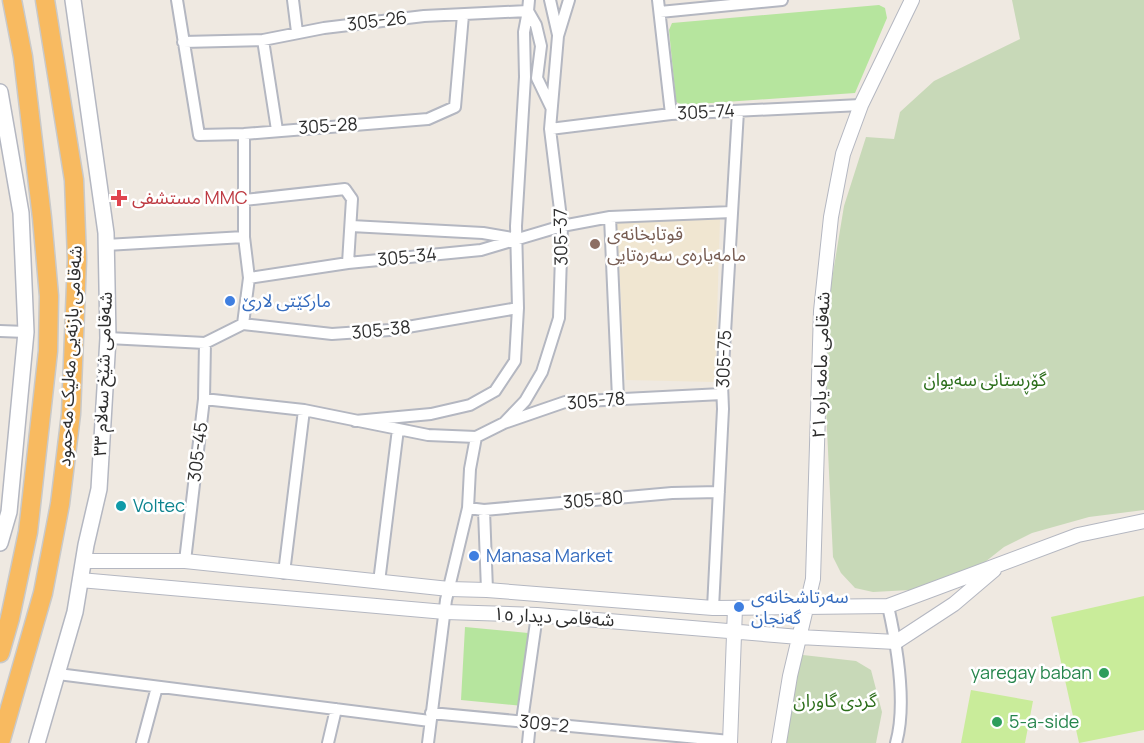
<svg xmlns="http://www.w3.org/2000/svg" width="1144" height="743" viewBox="0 0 1144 743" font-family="Manrope,'Noto Sans Arabic',sans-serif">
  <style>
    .education { fill: #f0e6d1 }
    .green { fill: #b6e59e }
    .cemetery { fill: #c8d9b8 }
    .pitch { fill: #c9ec9a }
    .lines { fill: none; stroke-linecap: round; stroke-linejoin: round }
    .minor-casing { stroke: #b4b7c1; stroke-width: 14 }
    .tertiary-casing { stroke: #b4b7c1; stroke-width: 16 }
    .secondary-casing { stroke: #b4b7c1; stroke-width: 18 }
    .trunk-casing { stroke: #c9c9c9; stroke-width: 21 }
    .minor { stroke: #fff; stroke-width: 10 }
    .tertiary { stroke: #fff; stroke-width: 14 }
    .secondary { stroke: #fff; stroke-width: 15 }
    .trunk { stroke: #f8ba60; stroke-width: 18 }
    .health-dot { fill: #e0444e; stroke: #fff; stroke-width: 2 }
    .education-dot { fill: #8d6e63; stroke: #fff; stroke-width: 2 }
    .shop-dot { fill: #3f7fe0; stroke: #fff; stroke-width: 2 }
    .culture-dot { fill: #0f9aa8; stroke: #fff; stroke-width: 2 }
    .leisure-dot { fill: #2e9e5b; stroke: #fff; stroke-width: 2 }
    .labels { text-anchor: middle; stroke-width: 5; stroke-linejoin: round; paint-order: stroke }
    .street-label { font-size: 18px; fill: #2e2e2e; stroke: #fff }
    .health-label { font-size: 18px; fill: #be3a42; stroke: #fff; text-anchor: start }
    .education-label { font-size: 18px; fill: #785e54; stroke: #fff; text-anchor: start }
    .shop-label { font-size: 18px; fill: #366cbe; stroke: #fff; text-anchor: start }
    .park-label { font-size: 18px; fill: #2c6e1b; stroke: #fff }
    .culture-label { font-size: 18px; fill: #0d838f; stroke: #fff; text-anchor: start }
    .leisure-label { font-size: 18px; fill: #27864d; stroke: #fff; text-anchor: end }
  </style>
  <rect width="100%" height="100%" fill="#efe9e1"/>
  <path class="education" d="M720,219l-5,163 -89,-2 -10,-160z"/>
  <path class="green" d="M879,5l6,3 2,10 -32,75 -172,12 -7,-3 -7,-72 3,-7z
    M465,627l63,6 -5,73 -62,-6z"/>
  <path class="cemetery" d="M1012,0h132v510l-55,7 -57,16 -28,14 -24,19 -51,23 -56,3 -18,-4 -14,-15 -8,-16 -7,-149 2,-105 16,-97 22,-69 28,2 6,-27 34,-31 86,-42z
    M803,655l53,6 15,9 11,42 -6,31h-90l13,-87z"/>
  <path class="pitch" d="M1144,596v134l-65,13 -28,-126z
    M971,690l62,11 -8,42h-64z"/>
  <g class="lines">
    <g class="minor-casing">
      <path id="minor" d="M177,0l22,135 45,-1 184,-15 27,-12 8,-92
        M293,0l4,32
        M529,0l-1,11 8,14 5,21 -4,32 14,29
        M550,0l8,35
        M658,0l13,114
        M660,12l122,-12
        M263,40l14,90
        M183,42l80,-2 61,-12 100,-12 104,-5 -4,21 1,45 -9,149 2,82 -3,53 -20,30 -25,14 -39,9 -76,7
        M550,129l121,-15 190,-9
        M244,200l101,-11 7,10 -4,64
        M610,217l8,181
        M351,226l132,7 29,5
        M106,245l138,-8
        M249,278l99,-15 133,-13 81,-24 48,-9 122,-5
        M243,324l89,10 58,-4 128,-22
        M243,324l6,-46 -5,-41v-103
        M0,331l26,1
        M108,338l97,5 38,-19
        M204,399l100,11 124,25 48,2
        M504,423l21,-22 17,-29 17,-54 3,-92 -12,-97 8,-93 11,-36
        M476,437l28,-14 61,-21 157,-8
        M468,508l16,2 188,-17 47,-1
        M484,510l3,80
        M185,561l19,-162 1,-56
        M284,573l20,-163
        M379,582l19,-153
        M888,606c9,40 19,98 8,137
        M713,608l10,-199 -1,-25 16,-273
        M58,674l372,47
        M431,713l299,28
        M522,721l15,-106
        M142,743l15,-56
        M328,743l8,-34
        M428,743l18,-143 22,-92 2,-39 6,-32
        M528,743l2,-20"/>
    </g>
    <g class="tertiary-casing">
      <path id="tertiary" d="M84,561h101l264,28 38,1 226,18 175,-2 190,-71 66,-14
        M80,580l365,32 92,3 262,22 97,5 58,-38 40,-34
        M730,743l5,-135
        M779,743l11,-67 23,-97 8,-268 10,-94 12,-63 18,-49 51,-105"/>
    </g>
    <g class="secondary-casing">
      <path id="secondary" d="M0,92l21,121 5,119 -17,180 -9,31
        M37,743l38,-131 11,-67 13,-56 9,-151 -2,-105 -33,-233"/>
    </g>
    <g class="trunk-casing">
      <path id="trunk" d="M0,653l10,-35 18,-86 20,-181 1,-55 -7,-78 -19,-161 -11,-57
        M0,743l43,-150 17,-89 11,-90 6,-155 -3,-79 -29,-180"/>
    </g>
    <use href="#minor" class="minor"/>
    <use href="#tertiary" class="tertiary"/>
    <use href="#secondary" class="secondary"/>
    <use href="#trunk" class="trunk"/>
  </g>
  <path class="health-dot" d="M116 189h6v6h6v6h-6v6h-6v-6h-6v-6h6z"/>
  <circle class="education-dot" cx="595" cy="244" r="6"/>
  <g class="shop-dot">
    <circle cx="230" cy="301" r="6"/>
    <circle cx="474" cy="556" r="6"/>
    <circle cx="739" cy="607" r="6"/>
  </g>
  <circle class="culture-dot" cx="121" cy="506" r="6"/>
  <g class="leisure-dot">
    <circle cx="1104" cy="673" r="6"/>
    <circle cx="997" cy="722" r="6"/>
  </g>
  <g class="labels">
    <g class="street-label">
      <text transform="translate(377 21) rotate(-7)" y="6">305-26</text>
      <text transform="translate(706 112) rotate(-3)" y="6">305-74</text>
      <text transform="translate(328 126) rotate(-4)" y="6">305-28</text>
      <text transform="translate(561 237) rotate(-91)" y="6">305-37</text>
      <text transform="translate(407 257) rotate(-6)" y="6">305-34</text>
      <text transform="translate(381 330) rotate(-6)" y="6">305-38</text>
      <text transform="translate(70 356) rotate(-87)" y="6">شەقامی بازنەیی مەلیک مەحمود</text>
      <text transform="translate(724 359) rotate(-88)" y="6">305-75</text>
      <text transform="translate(821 365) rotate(-88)" y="6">شەقامی مامە یارە ٢١</text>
      <text transform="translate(103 374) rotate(-88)" y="6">شەقامی شێخ سەلام ٣٣</text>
      <text transform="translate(596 401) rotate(-5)" y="6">305-78</text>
      <text transform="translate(198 452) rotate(-83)" y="6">305-45</text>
      <text transform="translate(593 500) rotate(-5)" y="6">305-80</text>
      <text transform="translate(554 617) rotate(3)" y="6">شەقامی دیدار ١٥</text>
      <text transform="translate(544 724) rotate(6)" y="6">309-2</text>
    </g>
    <g class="health-label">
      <text x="132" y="204">مستشفى MMC</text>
    </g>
    <g class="education-label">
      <text x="607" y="240">قوتابخانەی<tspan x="607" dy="21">مامەیارەی سەرەتایی</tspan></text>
    </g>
    <g class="shop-label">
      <text x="242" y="307">مارکێتی لارێ</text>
      <text x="486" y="562">Manasa Market</text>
      <text x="751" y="603">سەرتاشخانەی<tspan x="751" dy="21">گەنجان</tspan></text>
    </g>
    <g class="park-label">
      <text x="985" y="386">گۆڕستانی سەیوان</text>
      <text x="835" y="707">گردی گاوران</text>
    </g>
    <g class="culture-label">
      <text x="133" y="512">Voltec</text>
    </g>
    <g class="leisure-label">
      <text x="1092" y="679">yaregay baban</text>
      <text x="1009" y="728" text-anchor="start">5-a-side</text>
    </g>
  </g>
</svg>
